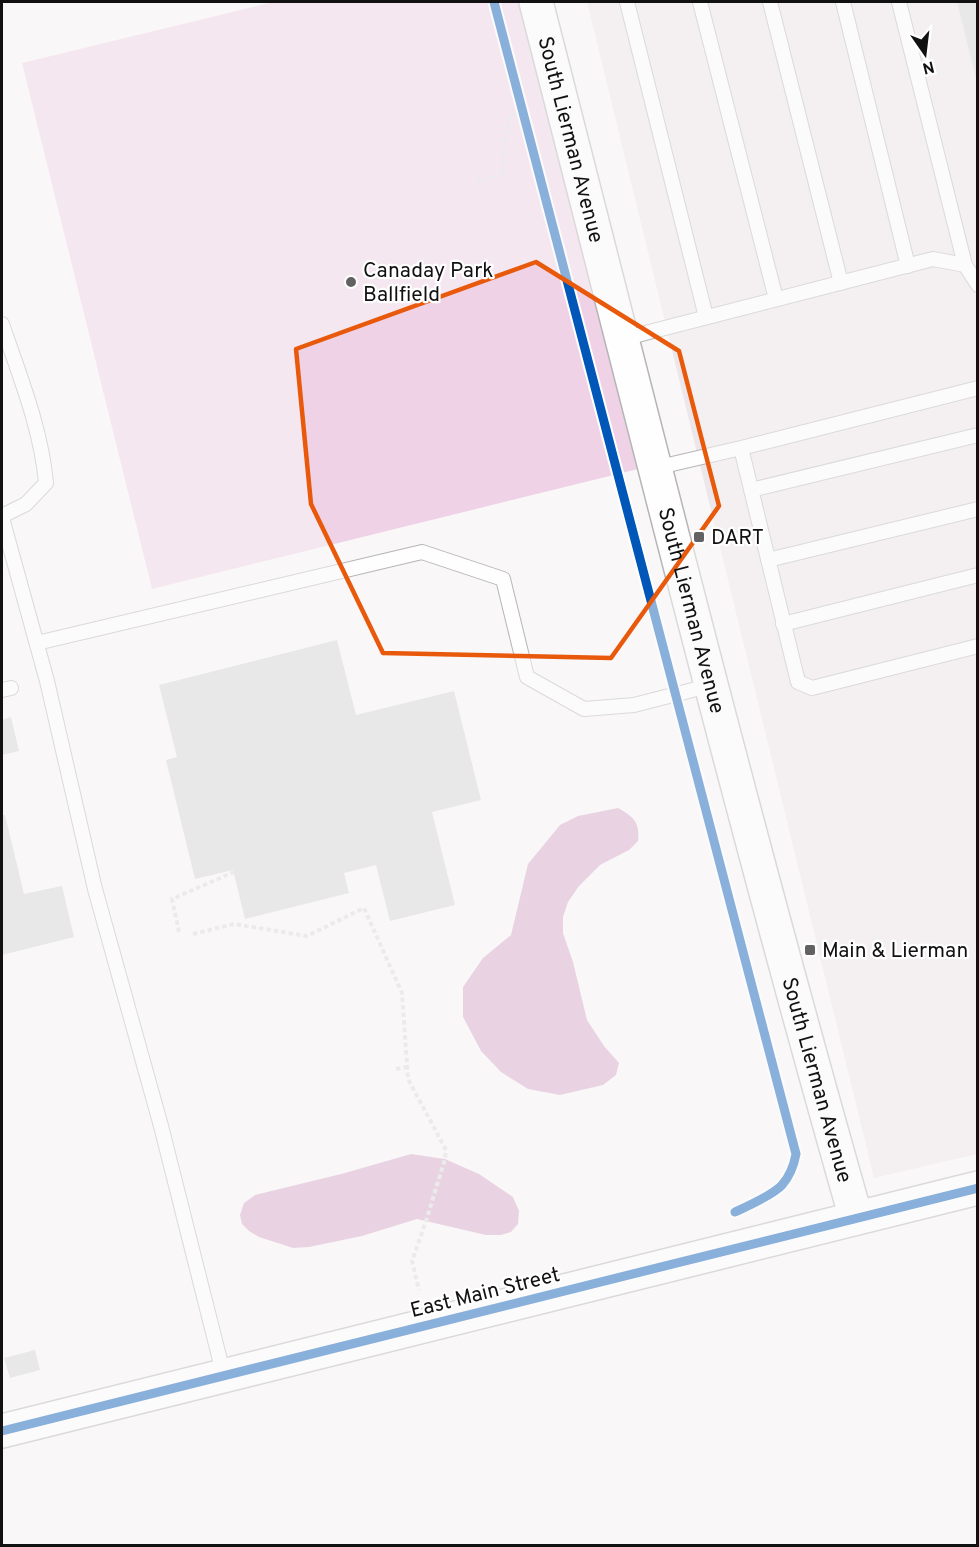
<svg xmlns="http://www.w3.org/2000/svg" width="979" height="1547" viewBox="0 0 979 1547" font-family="Overpass,sans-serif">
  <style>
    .built { fill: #ede6ea }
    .green { fill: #efd2e6 }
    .water { fill: #d5a7c7 }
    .building { fill: #d4d4d4 }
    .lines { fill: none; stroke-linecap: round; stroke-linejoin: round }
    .service-casing { stroke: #b6b5b6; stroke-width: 16 }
    .tertiary-casing { stroke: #b6b5b6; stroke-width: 36 }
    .secondary-casing { stroke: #b6b5b6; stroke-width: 36 }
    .path { stroke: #dbdbdb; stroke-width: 4; stroke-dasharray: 4.5 3; stroke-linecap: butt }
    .service { stroke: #fefefe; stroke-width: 14 }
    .tertiary { stroke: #fefefe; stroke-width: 33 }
    .secondary { stroke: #fefefe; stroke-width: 33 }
    .cycleway-casing { stroke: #fff; stroke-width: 13 }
    .cycleway { stroke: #0057b8; stroke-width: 9 }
    .marked { fill: none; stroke: #e8590c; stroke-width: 4.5; stroke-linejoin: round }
    .poi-dot { fill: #636262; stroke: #fff; stroke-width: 2 }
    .labels { text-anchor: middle; stroke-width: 4.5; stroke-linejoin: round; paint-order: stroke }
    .street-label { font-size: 21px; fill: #121112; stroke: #fff }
    .poi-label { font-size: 21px; fill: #121112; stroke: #fff; text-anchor: start }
  </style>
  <rect width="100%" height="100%" fill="#f9f7f8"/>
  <path class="built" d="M587,2h390v1152l-103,24z"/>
  <path class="green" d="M273,2h249l120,466 -490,121 -130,-526z"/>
  <path class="water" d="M618,808c16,9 22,14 20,33l-9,9 -29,15 -21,21 -11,16 -5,15v16l10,29 14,58 17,26 15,17 -3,12 -13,10 -43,10 -32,-6 -27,-17 -20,-21 -18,-34v-30l20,-29 28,-23 17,-71 32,-39 18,-9z
    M411,1154l34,5 34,15 34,23 6,14 -1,13 -7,8 -10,3h-15l-69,-16 -55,17 -53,11 -16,1 -34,-11 -10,-6 -7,-7 -2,-9 4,-12 11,-8 90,-22z"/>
  <path class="building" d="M957,2h21v80h-1z
    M337,640l19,75 98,-24 27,109 -49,12 23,93 -65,16 -14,-56 -32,8 5,20 -104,26 -12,-49 -38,9 -29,-119 11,-3 -18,-72z
    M11,717l8,34 -17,4v-35z
    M2,815h3l19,79 38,-8 12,51 -72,18z
    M35,1350l5,20 -30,8 -6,-20z"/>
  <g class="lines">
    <g class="service-casing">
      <path id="service" d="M627,2l79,315
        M700,2l76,297
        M770,2l71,281
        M843,2l65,264
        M899,2l66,263
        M2,324c18,53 39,104 44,159l-20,21 -24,12
        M622,339l311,-80 32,6 13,20
        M741,448l57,234 14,6 166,-42
        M655,468l86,-20 237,-60
        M751,490l227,-55
        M2,518l45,163 48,208 66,237 63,250
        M768,560l210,-51
        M783,624l195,-49
        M37,643l385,-91 81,27 24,98 57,32 50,-4 78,-20
        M2,690l9,-2"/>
    </g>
    <g class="tertiary-casing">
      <g id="tertiary">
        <path id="s1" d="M536,2c104,406 205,813 320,1216"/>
      </g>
    </g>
    <g class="secondary-casing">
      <path id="secondary" d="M2,1431l976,-243"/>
    </g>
    <path class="path" d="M477,181l27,-7 -2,-16 8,-42 13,-4
      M179,932l-7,-33 62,-27
      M193,934l41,-10 73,12 57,-28 38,85 6,86 38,71 -1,9 -19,62 -14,40 7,29
      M396,1069l11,-2"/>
    <use href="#service" class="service"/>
    <use href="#tertiary" class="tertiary"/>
    <use href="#secondary" class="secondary"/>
    <g class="cycleway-casing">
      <path id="cycleway" d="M494,2l302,1152c-2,11 -6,22 -14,31 -9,10 -34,21 -47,27
        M2,1431l976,-243"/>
    </g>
    <use href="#cycleway" class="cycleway"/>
  </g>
  <path d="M0 0H979V1547H0ZM536,262l143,89 40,155 -108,152 -228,-5 -72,-149 -15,-155z" fill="#f9f7f8" fill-opacity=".55" fill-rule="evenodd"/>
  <path class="marked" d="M536,262l143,89 40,155 -108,152 -228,-5 -72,-149 -15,-155z"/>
  <g class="poi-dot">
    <circle cx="351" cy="282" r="6"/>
    <rect x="693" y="531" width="12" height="12" rx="3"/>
    <rect x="804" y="944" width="12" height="12" rx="3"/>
  </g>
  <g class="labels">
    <g class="street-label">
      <text dy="7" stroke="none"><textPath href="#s1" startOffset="142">South Lierman Avenue</textPath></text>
      <text dy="7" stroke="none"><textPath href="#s1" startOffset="628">South Lierman Avenue</textPath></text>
      <text dy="7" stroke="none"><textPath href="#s1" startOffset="1114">South Lierman Avenue</textPath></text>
      <text transform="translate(485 1292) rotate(-14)" y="7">East Main Street</text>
    </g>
    <g class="poi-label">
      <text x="363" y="277">Canaday Park<tspan x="363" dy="24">Ballfield</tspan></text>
      <text x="711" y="544">DART</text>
      <text x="822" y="957">Main &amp; Lierman</text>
    </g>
  </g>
  <rect width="979" height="1547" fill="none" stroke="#121112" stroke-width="6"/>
  <g transform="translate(925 54) rotate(166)" stroke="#ffffff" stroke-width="4.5" paint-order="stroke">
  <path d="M0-4.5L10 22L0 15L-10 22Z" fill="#121112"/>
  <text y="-9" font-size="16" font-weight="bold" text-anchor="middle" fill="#121112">N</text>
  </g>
</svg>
